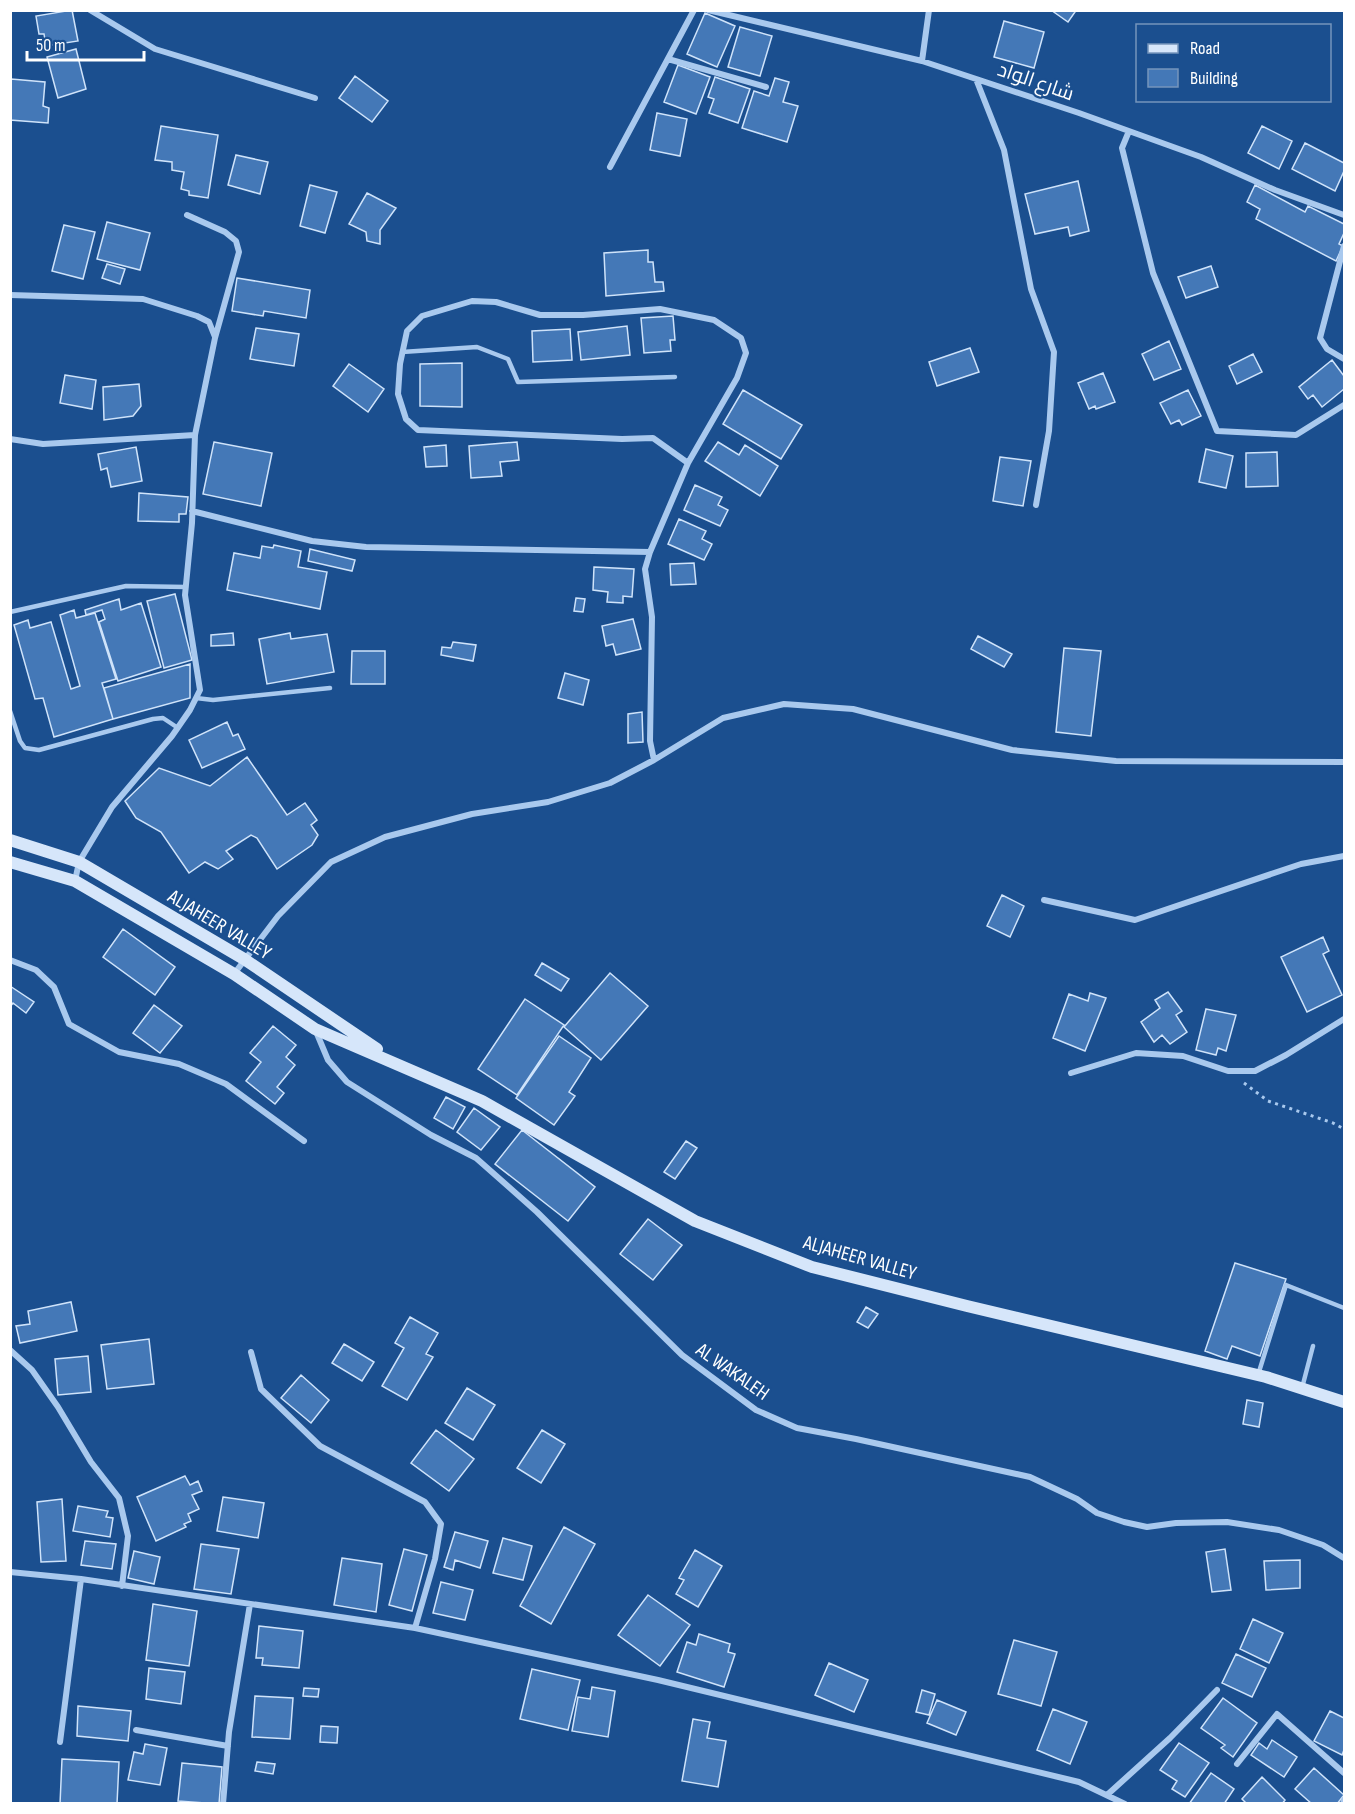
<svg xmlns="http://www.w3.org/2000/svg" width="1355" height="1814" viewBox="0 0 1355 1814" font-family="'Sofia Sans Condensed',Cairo,sans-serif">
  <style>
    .building { fill: #4478b7; stroke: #cfe3fa; stroke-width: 1.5 }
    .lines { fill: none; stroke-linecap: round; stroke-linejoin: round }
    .path { stroke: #a9c9ee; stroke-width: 3; stroke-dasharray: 3 4.5; stroke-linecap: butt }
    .lane { stroke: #a9c9ee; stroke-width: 4.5 }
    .street { stroke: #a9c9ee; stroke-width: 6 }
    .secondary { stroke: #d6e6fa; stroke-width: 12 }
    .labels { text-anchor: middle; stroke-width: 4.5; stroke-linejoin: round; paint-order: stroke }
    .street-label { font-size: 20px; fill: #fff; stroke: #1b4f8f }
  </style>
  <rect width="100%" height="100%" fill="#1b4f8f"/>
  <path class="building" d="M72,10l6,31 -32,5 -2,-12h-5l-3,-18z
    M1051,10h21l3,2 -7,10z
    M705,13l30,13 -18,41 -30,-13z
    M1004,21l40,11 -10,36 -40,-11z
    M740,27l32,9 -12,40 -32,-9z
    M76,49l10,40 -28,9 -11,-41z
    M678,65l32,12 -14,37 -32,-12z
    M355,76l33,25 -16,21 -33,-24z
    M715,77l35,12 -12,34 -29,-10 5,-14 -6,-2z
    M775,78l14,4 -6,20 15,4 -11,36 -45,-14 12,-37 15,5z
    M11,79l34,3 -2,24 6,2 -1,15 -38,-3z
    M657,113l30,6 -7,37 -30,-6z
    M161,126l57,9 -10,63 -19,-3v-4l-8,-2 3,-17 -12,-2v-8l-17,-2z
    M1262,126l30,15 -13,28 -31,-16z
    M1305,143l39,20v8l-9,20 -43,-22z
    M236,155l32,7 -8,32 -32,-9z
    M1078,181l11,50 -19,5 -2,-9 -33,7 -10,-40z
    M310,185l27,7 -12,41 -25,-7z
    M1255,185l50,27 3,-6 36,18v9l-5,11 4,2 -7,15 -80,-42 4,-10 -13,-7z
    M367,193l29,15 -16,22v14l-13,-3 -1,-9 -17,-8z
    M107,222l43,11 -10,37 -43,-11z
    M64,225l31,7 -12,47 -31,-8z
    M648,250v12h5l2,20h8l1,9 -58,5 -2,-43z
    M107,264l18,5 -5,15 -18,-6z
    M1211,266l7,21 -32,11 -8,-21z
    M237,278l73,12 -4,28 -42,-7 -1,5 -31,-5z
    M673,316l2,24h-5l1,11 -27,2 -3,-35z
    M627,326l3,29 -49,5 -3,-28z
    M256,328l43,6 -5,32 -44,-7z
    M570,329l2,31 -39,2 -1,-31z
    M1169,341l12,28 -27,11 -12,-26z
    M970,348l9,24 -42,14 -8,-24z
    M1253,354l9,18 -25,12 -8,-18z
    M1332,360l12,16v13l-22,18 -9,-12 -5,4 -9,-12z
    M462,363v44l-42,-1v-42z
    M349,364l35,25 -16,23 -35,-26z
    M1103,373l12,29 -19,7 -1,-3 -6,3 -11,-26z
    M65,375l31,5 -4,29 -32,-6z
    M139,384l2,22 -8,10 -29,4 -1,-33z
    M743,390l59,35 -21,34 -58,-35z
    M1188,390l13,26 -19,9 -3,-5 -8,4 -11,-21z
    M214,442l58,11 -11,53 -58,-12z
    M517,442l2,18 -19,2 2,14 -31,2 -2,-32z
    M718,442l21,13 6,-10 33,21 -18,30 -55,-35z
    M446,445l1,21 -21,1 -2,-20z
    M136,447l6,34 -31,6 -4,-19 -6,2 -3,-16z
    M1206,449l27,7 -7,32 -27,-6z
    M1277,452l1,34 -32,1v-34z
    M1000,457l31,4 -8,45 -30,-5z
    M695,485l27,12 -4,8 10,5 -8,16 -36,-16z
    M139,493l49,4 -2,17h-7v8l-41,-1z
    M679,519l27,12 -4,8 10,5 -8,16 -36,-16z
    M274,545l27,6 -3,16 29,5 -7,37 -93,-19 7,-37 26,5 2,-12 11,2z
    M310,549l45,11 -3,11 -44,-10z
    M694,563l2,21 -25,1 -1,-21z
    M594,567l40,2 -2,28 -9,-1v7l-16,-1 1,-10 -15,-2z
    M175,594l17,66 -28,8 -17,-67z
    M576,598l9,1 -2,13 -9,-1z
    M119,599l2,11 20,-7 20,64 -43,14 -19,-59 6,-3 -3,-9 -16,5 -1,-5z
    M74,610l2,8 19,-5 21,66 -14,4 11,36 -59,18 -11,-39 -8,1 -21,-74 14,-5 2,8 21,-6 20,67 9,-3 -20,-71z
    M633,619l8,30 -25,6 -3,-11 -7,2 -4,-20z
    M233,633l1,12 -23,1v-11z
    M290,633l1,6 36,-5 7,38 -67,12 -8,-45z
    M978,636l34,18 -8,13 -33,-18z
    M453,642l23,3 -3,16 -32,-6 1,-8 9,1z
    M1064,648l37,3 -10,85 -35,-4z
    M352,651h33v33h-34z
    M190,664v34l-77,21 -9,-31z
    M565,673l24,7 -6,25 -25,-7z
    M642,712l1,30 -15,1v-29z
    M227,722l6,14 5,-2 7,15 -43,19 -13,-28z
    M247,757l40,58 18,-12 12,17 -6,5 7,10 -6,10 -35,24 -20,-31 -6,-3 -25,16 7,8 -15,10 -13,-7 -16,11 -28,-41 -25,-14 -11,-17 34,-33 51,18z
    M1002,895l22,11 -14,31 -23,-11z
    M123,929l52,38 -20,28 -52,-38z
    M1323,937l6,14 -6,3 19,41 -35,17 -26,-55z
    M542,963l27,16 -8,12 -26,-16z
    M610,973l38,33 -47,54 -37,-33z
    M10,986l24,16 -8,11 -13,-10 -3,4z
    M1168,992l14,19 -6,4 11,17 -17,12 -8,-9 -8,7 -13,-20 19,-14 -5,-8z
    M1090,993l16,5 -21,53 -32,-13 16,-44 19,7z
    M525,999l39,26 -47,70 -39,-26z
    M154,1005l28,21 -22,27 -27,-20z
    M1206,1009l30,6 -10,36 -8,-3 -2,7 -20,-5z
    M273,1026l23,19 -10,12 9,8 -18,22 7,6 -9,11 -29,-23 15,-19 -11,-9z
    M559,1036l32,22 -22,34 6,4 -21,29 -38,-27z
    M446,1097l19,10 -12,22 -19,-11z
    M474,1108l26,19 -19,23 -24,-18z
    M522,1130l73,57 -27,34 -73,-57z
    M686,1141l11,7 -22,31 -11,-7z
    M648,1219l34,26 -29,35 -33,-26z
    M1235,1263l51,16 -26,77 -28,-10 -5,13 -22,-8z
    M71,1302l6,29 -57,12 -4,-17 14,-2 -2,-13z
    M866,1307l12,7 -10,14 -11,-6z
    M410,1317l28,16 -12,21 7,3 -26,43 -25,-14 22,-38 -9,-5z
    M149,1339l5,45 -47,5 -6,-44z
    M344,1344l30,18 -12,19 -30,-18z
    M88,1356l3,36 -33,3 -3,-36z
    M301,1375l28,25 -18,23 -30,-25z
    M467,1388l28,17 -22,35 -28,-17z
    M1247,1400l16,3 -4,24 -16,-3z
    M436,1430l38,29 -25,32 -38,-28z
    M542,1430l23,14 -24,39 -24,-15z
    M185,1476l5,9 8,-4 4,10 -10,4 7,14 -11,5 3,7 -7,3 2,3 -30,14 -19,-44z
    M223,1497l41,6 -6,35 -41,-7z
    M62,1499l4,62 -25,1 -4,-60z
    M78,1506l30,5 -2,6 7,1 -3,19 -37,-6z
    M564,1527l31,17 -44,80 -31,-18z
    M455,1532l33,9 -8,27 -25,-8 -2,10 -9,-3z
    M503,1538l29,8 -9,34 -30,-7z
    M85,1541l31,3 -4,25 -31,-4z
    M201,1544l38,5 -8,45 -37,-5z
    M404,1549l23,6 -15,56 -23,-6z
    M1225,1549l6,41 -19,2 -6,-40z
    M695,1550l27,16 -24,41 -22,-13 8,-14 -5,-2z
    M134,1551l26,6 -6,27 -26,-6z
    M342,1558l40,6 -6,48 -42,-7z
    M1300,1560v28l-34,2 -2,-29z
    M441,1582l32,8 -8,30 -32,-7z
    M648,1595l42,30 -30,41 -42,-31z
    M153,1604l44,7 -8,55 -43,-6z
    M1253,1619l30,14 -14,30 -29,-14z
    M259,1626l44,5 -4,37 -37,-3 1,-7h-7z
    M699,1634l31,10 -2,8 7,2 -11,33 -47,-15 10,-30 9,3z
    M1014,1640l43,12 -16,54 -43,-12z
    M1236,1654l30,14 -14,29 -30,-14z
    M829,1663l39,17 -14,32 -39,-17z
    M149,1668l36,4 -4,32 -35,-5z
    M532,1669l48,11 -12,50 -48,-11z
    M592,1687l23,4 -7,46 -36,-6 6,-34 12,2z
    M304,1688l15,1 -1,8 -15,-1z
    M922,1690l13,4 -6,21 -13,-3z
    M255,1696l38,2 -3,41 -38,-2z
    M1223,1698l34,25 -24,34 -12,-9 4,-3 -24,-17z
    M937,1700l29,12 -10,23 -29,-12z
    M78,1706l53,5 -3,30 -51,-5z
    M1053,1709l34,13 -17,42 -33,-14z
    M1330,1711l14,7v32l-2,5 -28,-14z
    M693,1719l17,3 -3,16 19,3 -8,46 -36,-6z
    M321,1726l17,1 -1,16 -17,-1z
    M1272,1740l25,17 -13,20 -33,-22 8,-12 8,6z
    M1179,1743l30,20 -24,34 -13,-8 5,-8 -17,-11z
    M145,1744l22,4 -7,37 -32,-5 6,-28 9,2z
    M62,1759l57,3 -2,42h-57z
    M257,1762l18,2 -2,10 -18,-3z
    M182,1763l40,4 -3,37 -41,-3z
    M1314,1768l30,27 -7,9h-25l-17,-15z
    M1211,1773l23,16 -10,15h-35z
    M1262,1777l23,23 -3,4h-35l-5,-5z"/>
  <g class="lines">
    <path class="path" d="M1244,1083l24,18 65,22 11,6"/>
    <path class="lane" d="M402,352l75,-5 31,12 10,23 157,-5
      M10,612l116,-26 60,1
      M196,698l17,2 117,-12
      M10,711l10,30 5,7 14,2 114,-31 10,-1 15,10
      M1258,1375l28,-90 58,23
      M1302,1388l11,-42"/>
    <path class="street" d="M90,10l65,39 160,49
      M708,10l214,51 157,52 122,44 74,33 69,25
      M668,59l98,28
      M922,61l7,-51
      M976,79l28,71 27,139 23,63 -5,79 -13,74
      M1129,131l-7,17 31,125 64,158 79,4 48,-30
      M610,167l84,-157
      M1344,246l-24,92 7,11 17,10
      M10,295l133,4 54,17 12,6 6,15
      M10,439l33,5 152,-9
      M192,511l120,30 54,6 284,5
      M654,760l-4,-19 2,-124 -7,-48 5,-17 38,-89 49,-85 9,-25 -5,-15 -27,-18 -54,-11 -77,6h-43l-44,-13 -24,-1 -50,15 -15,15 -7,33 -2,30 8,25 12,11 204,9 31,-1 35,25
      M75,881l4,-19 33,-55 60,-71 18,-26 10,-20 -15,-95 7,-72 3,-88 20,-97 24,-86 -3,-11 -11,-9 -38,-17
      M1044,900l91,20 166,-56 43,-8
      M10,960l26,10 18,17 15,37 50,28 60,12 47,20 78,57
      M234,974l44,-58 53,-54 54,-25 87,-23 76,-12 62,-19 44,-23 69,-42 61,-14 69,5 159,41 104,11 228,1
      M315,1029l13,31 19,22 84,53 45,23 61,54 145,143 74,55 41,18 59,11 174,38 47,22 20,14 27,9 23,5 29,-4 51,-1 52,8 44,15 21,13
      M1071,1073l65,-20 47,3 45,15h27l31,-16 58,-36
      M10,1350l22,20 26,37 33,55 28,36 9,38 -6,50
      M251,1352l10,37 59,57 105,56 16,22 -6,35 -20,69
      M10,1572l71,7 334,49 243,52 421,102 46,22
      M136,1730l92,16
      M60,1742l21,-163
      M1237,1764l40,-50 67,59
      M1107,1795l63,-57 47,-48
      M223,1804l6,-72 21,-128
      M1343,1804l1,-4"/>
    <path class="secondary" d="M10,840l69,22 165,97 133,90
      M10,862l65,19 159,93 81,55 167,72 213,120 117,46 155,39 299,71 78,25"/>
  </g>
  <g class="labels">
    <g class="street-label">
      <text transform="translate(1036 81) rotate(19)" y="7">شارع الواد</text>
      <text transform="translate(220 924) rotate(31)" y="7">ALJAHEER VALLEY</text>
      <text transform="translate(860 1257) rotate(16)" y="7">ALJAHEER VALLEY</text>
      <text transform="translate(733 1371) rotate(35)" y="7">AL WAKALEH</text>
    </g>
  </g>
  <rect width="1355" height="1814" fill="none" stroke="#ffffff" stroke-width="24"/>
  <rect x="1136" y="24" width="195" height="78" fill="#1b4f8f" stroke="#7695bc" stroke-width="1.5"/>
  <rect x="1148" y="44" width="30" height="9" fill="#d6e6fa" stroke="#7695bc" stroke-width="1.5"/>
  <text x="1190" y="54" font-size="18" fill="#ffffff">Road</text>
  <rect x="1148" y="69" width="30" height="18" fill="#4478b7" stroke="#7695bc" stroke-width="1.5"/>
  <text x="1190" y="84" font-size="18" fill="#ffffff">Building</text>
  <path d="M27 51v9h117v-9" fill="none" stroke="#ffffff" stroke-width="3"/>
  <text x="36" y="51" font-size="18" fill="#ffffff" stroke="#1b4f8f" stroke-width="4.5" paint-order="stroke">50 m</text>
</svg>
